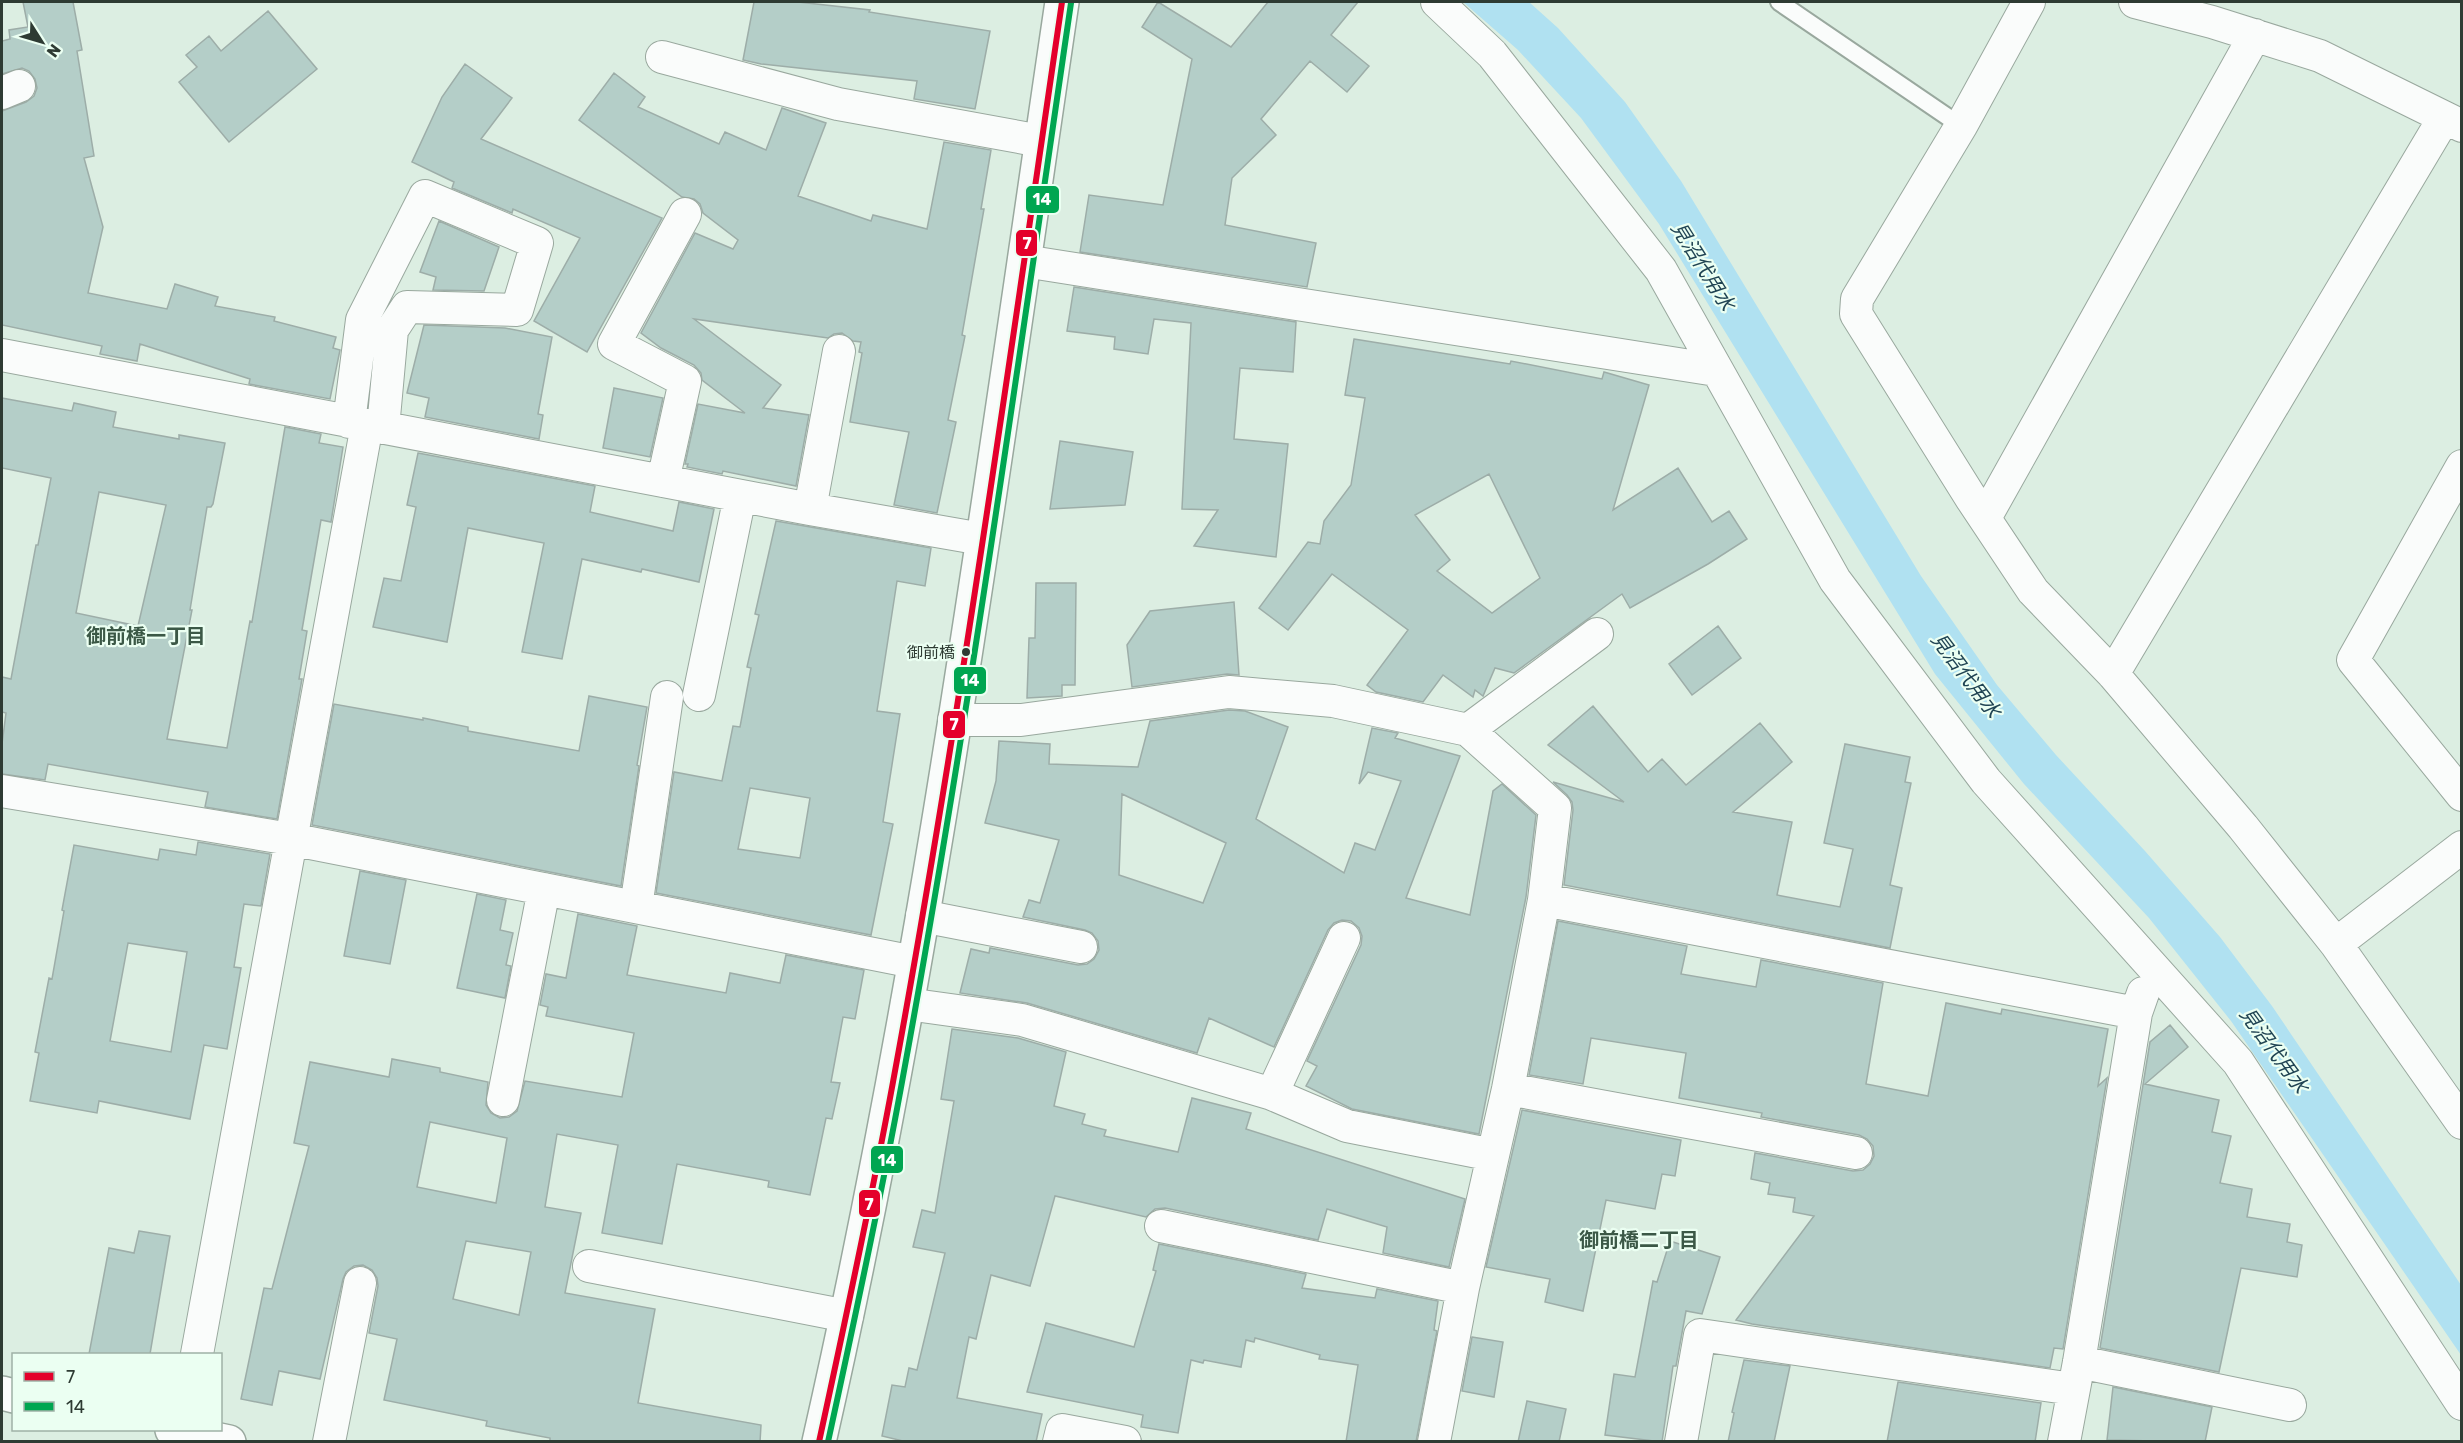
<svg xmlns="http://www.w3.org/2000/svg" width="2463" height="1443" viewBox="0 0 2463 1443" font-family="Rubik,'Noto Sans JP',sans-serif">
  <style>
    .water { fill: #b0e1f1 }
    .building { fill: #b4cec8; stroke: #9dada8; stroke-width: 1.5; fill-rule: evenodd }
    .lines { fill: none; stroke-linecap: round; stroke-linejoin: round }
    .service-casing { stroke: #99a89e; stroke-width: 20 }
    .minor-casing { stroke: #99a89e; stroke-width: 34 }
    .tertiary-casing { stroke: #99a89e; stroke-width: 36 }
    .secondary-casing { stroke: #99a89e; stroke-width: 36 }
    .service { stroke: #fafcfb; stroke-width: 16 }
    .minor { stroke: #fafcfb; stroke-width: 32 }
    .tertiary { stroke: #fafcfb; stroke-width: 33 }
    .secondary { stroke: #fafcfb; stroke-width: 33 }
    .bus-1-casing { stroke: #ebfff2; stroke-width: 10 }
    .bus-2-casing { stroke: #ebfff2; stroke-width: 10 }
    .bus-1 { stroke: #e4002b; stroke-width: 6 }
    .bus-2 { stroke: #00a651; stroke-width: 6 }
    .bus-dot { fill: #2e3b33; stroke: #ebfff2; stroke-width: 2 }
    .labels { text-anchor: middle; stroke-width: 4.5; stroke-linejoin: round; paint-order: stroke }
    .bus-label { font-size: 16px; fill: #2e3b33; stroke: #ebfff2; text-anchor: end }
    .water-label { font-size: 20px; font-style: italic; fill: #204453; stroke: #ebfff2 }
    .neighbourhood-label { font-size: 20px; font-weight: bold; fill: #3b5846; stroke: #ebfff2 }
    .line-badge { stroke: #ebfff2; stroke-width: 2 }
    .badge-label { font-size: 16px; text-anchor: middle; font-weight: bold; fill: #fff }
  </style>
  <rect width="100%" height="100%" fill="#dceee2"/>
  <path class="water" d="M1463,2h66l29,26 67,74 56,79 240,395 76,109 59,70 89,96 75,86 52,69 189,279v70l-230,-334 -82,-103 -125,-134 -89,-110 -276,-450 -78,-106 -63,-68z"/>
  <path class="building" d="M23,2h50l9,48 -5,1 17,105 -10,2 19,69 -15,66 79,16 8,-25 43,13 -3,9 60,11 -1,4 62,16 -3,11 7,2 -10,49 -81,-15 1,-5 -110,-35 -3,17 -37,-7 2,-8 -100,-21v-214l24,-9 8,-6 3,-8 -2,-9 -6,-8 -7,-3 -20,6v-33l8,-2 -1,-9 19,-3z
    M754,2h44l72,8 -1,2 121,19 -15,78 -61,-10 3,-18 -156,-17 -18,-4z
    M1158,2l73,45 37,-45h90l-27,33 38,31 -22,26 -37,-31 -49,58 15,16 -44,43 -7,47 91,18 -9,44 -227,-35 9,-57 74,10 29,-146 -50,-32z
    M268,11l49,58 -88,73 -50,-60 18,-15 -11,-12 23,-19 12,15z
    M465,64l47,34 -31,41 181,79 -75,134 -53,-31 46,-83 -67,-29 -1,4 -60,-25 2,-6 -42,-20 30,-65z
    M614,73l31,24 -7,10 81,37 6,-12 41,18 16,-42 44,15 -28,73 73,25 2,-6 54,14 17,-87 47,8 -10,59h3l-22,126 3,1 -17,84 8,2 -19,91 -43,-8 15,-73 -59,-10 12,-69 -3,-1 2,-10 -8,-1 -11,-8 -8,1 -6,4 -134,-19 87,66 -18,23 46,7 -13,71 -73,-15 -1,3 -35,-7 1,-3h-3l13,-60 47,9 -43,-33 -1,-7 -7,-8 -33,-17 -20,-15 54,-100 38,16 5,-9 -35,-27 -3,-9 -6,-5 -12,-2 -103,-77z
    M439,221l60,26 -15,44 -51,-1 3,-13 -16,-5z
    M1074,287l222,35 -3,50 -53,-4 -6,71 54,5 -12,113 -82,-11 24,-36 -36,-1 9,-186 -37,-4 -6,35 -34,-5 1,-12 -48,-6z
    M424,325l81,3 47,9 -14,77 5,1 -4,24 -114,-22 4,-19 -22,-5z
    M1354,339l156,25 1,-3 91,18 2,-7 45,13 -36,125 65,-42 34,54 17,-11 18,28 -39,25 -78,44 -8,-14 -108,79 -19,-5 -12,28 -8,-6 -2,7 -30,-22 -20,27 -47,-10 -9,-7 41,-55 -76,-56 -44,56 -29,-22 49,-66 12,2 4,-23 27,-36 14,-87 -20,-3zM1489,474l51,104 -48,35 -55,-42 13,-11 -35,-45z
    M614,388l49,10 -13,59 -47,-9z
    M2,398l70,13 2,-8 42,9 -3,15 66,12v-4l46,8 -12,61 -2,3h-4l-17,103h2l-25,129 60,9 23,-127 2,1 33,-195 36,7 -2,9 24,4 -12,75 -10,-2 -19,110 5,1 -8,48h3l-25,140 -72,-12 3,-15 -160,-28 -3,16 -43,-6v-30l4,-31 -4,-1v-35l9,2 25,-134h2l13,-67 -49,-10zM99,492l67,13 -28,121 -62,-13z
    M1060,441l73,11 -8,53 -75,4z
    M418,453l177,33 -5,26 83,19 6,-29 35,7 -15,73 -57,-13 -1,3 -59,-13 -20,100 -40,-7 22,-109 -76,-15 -21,114 -74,-15 11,-49 17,3 15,-74 -9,-2z
    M776,521l155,27 -6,38 -28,-5 -20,130 23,3 -17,108 10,2 -22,111 -215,-42 18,-121 48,9 11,-55 7,1 11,-59 -4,-1 12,-52 -4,-1zM750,788l60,10 -10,60 -62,-9z
    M1036,583h40l-1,102h-13v11l-35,2 2,-60h6z
    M1234,602l5,73 -12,-1 -95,13 -5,-42 23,-34z
    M1718,626l23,32 -49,37 -23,-31z
    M589,696l58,11 -10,58 2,1 -18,120 -309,-61 22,-121 89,16v-2l45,9v4l111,20z
    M1593,706l55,66 14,-13 24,26 74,-62 32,39 -59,50 59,10 -15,73 63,12 13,-58 -29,-6 21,-99 65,13 -5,25 6,1 -21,102 12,3 -12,60 -326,-63 9,-75 -1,-8 -5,-7 -14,-13 71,20 -76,-57z
    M1229,710l16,1 43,16 -32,92 88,54 11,-30 20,7 26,-69 -33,-9 -9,12 13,-56 26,5 -3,5 65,18 -54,142 64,17 23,-124 9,-7 34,31 -10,82 -47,237 -127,-25 -46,-23 11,-20 -10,-5 54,-116 1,-9 -3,-8 -8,-7 -9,-1 -8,3 -6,7 -54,117 -65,-29 -12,35 -170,-50 -67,-10 11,-44 18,4 1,-5 88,17 9,-1 7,-5 5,-9 -1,-9 -6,-8 -7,-3 -62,-13 6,-17 11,3 19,-63 -74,-17 11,-42 3,-40 51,3 -1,20 89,3 12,-46zM1122,794l104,49 -23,60 -84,-28z
    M198,842l72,12 -9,52 -17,-2 -10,63 7,1 -14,81 -23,-4 -14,74 -91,-18 -2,12 -67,-12 9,-48 -4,-1 14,-74 3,1 12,-68 -2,-1 12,-65 84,15 2,-11 36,6zM128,943l59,9 -16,100 -61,-11z
    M360,871l46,9 -16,84 -46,-8z
    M477,894l29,6 -6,30 13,3 -7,32 5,1 -6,32 -48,-10z
    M578,914l59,12 -10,49 99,18 4,-20 50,10 6,-28 78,15 -9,49 -12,-2 -12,65 9,1 -8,36 -6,-1 -16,77 -42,-8 1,-6 -92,-17 -15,80 -60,-11 16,-88 -61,-11 -12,73 36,6 -16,80 90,16 -17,94 123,22 -1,17h-210v-4l-64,-12 1,-5 -103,-21 13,-61 -28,-6 9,-47 -1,-8 -5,-8 -9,-5 -9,1 -8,6 -3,7 -23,100 -41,-8 -7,34 -31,-6 23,-111 8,1 37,-143 -15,-3 16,-81 79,15 3,-18 48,9v4l48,10 -2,23 5,8 9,5 9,-1 8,-6 8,-30 97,16 12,-64 -88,-17 2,-9 -8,-2 6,-31 20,4zM430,1122l77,16 -11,65 -79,-16zM466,1241l65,11 -12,63 -66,-16z
    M1558,921l129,25 -6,28 75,13 5,-27 122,23 -17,101 62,12 18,-93 55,11 1,-5 106,20 -10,57 9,-8 -44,271 -9,-1 -4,20 -298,-44 -16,-4 78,-104 -21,-4 2,-14 -27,-4 2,-11 -19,-4 4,-26 98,18 10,-1 7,-6 4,-8 -1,-10 -6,-7 -8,-4 -98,-18 1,-4 -83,-15 7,-45 -95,-15 -8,46 -54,-9z
    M2170,1025l18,22 -43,37 74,16 -7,32 19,4 -11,47 32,6 -5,28 43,7 -3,18 15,3 -5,32 -56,-9 -22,104 -119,-24 50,-306z
    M952,1029l66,9 48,14 -12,54 31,8 -3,10 24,6 -2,6 74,16 14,-54 59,15 -5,16 219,70 -16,68 -66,-14 4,-26 -60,-18 -9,31 -153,-32 -10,1 -9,8 -91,-21 -25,90 -39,-11 -15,64 -7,-2 -12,61 85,16 -6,28h-129l-25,-6 10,-51 13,2 4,-19 8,2 28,-117 -32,-6 9,-37 13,3 19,-112 -13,-2z
    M1522,1110l159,30 -6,36 -13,-2 -7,35 -49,-9 -23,111 -38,-9 5,-23 -64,-12z
    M139,1231l31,5 -20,118h-61l20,-106 25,5z
    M1670,1241l50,16 -18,57 -16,-3 -10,55h-3l-11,76 -57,-7 9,-61 21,3 18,-96 4,1z
    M1159,1244l147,30 -4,14 73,10 2,-9 61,12 -4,29 3,1 -21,111h-70l12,-77 -39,-6 1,-4 -65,-17 -1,4 -8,-2 -5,27 -37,-7 -1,3 -12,-3 -13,73 -37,-6 2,-12 -116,-23 19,-69 88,24 22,-76 -3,-1z
    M1472,1337l31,5 -9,55 -32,-6z
    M1744,1360l46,6 -16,76h-46l6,-29 -2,-1z
    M1898,1382l143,21 -6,39h-148z
    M2113,1387l99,20 -7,35 -98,-2z
    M1527,1401l39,8 -7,33h-41z"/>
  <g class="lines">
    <g class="service-casing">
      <path id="service" d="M1779,2l182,124"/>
    </g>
    <g class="minor-casing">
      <path id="minor" d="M1437,2l55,52 169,216 174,310 151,201 252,281 224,342
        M2029,2l-68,124 -104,173 -1,15 115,184 62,93 80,83 130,153 93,117 126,179
        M2135,2l77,20 108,34 142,70
        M662,57l176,47 203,37
        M2,93l17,-7
        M1024,261l692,109
        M2,355l808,154 172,30
        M349,422l13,-102 63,-124 112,47 -20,67 -110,-3 -15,23 -9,98
        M2462,466l-109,194 109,135
        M663,481l22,-100 -71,-37 71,-130
        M810,509l29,-158
        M1985,518l270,-483
        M2113,674l331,-556
        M699,695l41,-199
        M954,720h67l208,-28 104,9 135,29 87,78 -11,92 -36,189 -45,199 -29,154
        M1468,730l129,-96
        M2,791l288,48 624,123
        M1544,900l592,113
        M636,907l31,-210
        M922,916l159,31
        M2336,944l126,-97
        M907,1004l115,16 250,74 75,32 146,29
        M1508,1089l348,64
        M1272,1094l72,-156
        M503,1100l41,-211
        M1161,1226l302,62
        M589,1266l258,50
        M197,1354l170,-929
        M2079,1362l211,43
        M329,1442l31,-159
        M1059,1442l3,-12 63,12
        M1681,1442l19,-107 373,54
        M2064,1442l15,-80 57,-349 7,-20"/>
    </g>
    <g class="tertiary-casing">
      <path id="tertiary" d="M2,1393l12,3
        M172,1430l57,12"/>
    </g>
    <g class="secondary-casing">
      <path id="secondary" d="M819,1442c108,-475 172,-959 243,-1440"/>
    </g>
    <use href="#service" class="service"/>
    <use href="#minor" class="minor"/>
    <use href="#tertiary" class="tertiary"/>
    <use href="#secondary" class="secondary"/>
    <g class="bus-1-casing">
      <path id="bus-1" d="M819,1442c26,-120 52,-240 74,-360 66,-358 116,-719 169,-1080"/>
    </g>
    <g class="bus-2-casing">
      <path id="bus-2" d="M828,1442c26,-120 52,-239 74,-360 66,-358 116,-718 169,-1079"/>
    </g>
    <use href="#bus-1" class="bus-1"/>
    <use href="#bus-2" class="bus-2"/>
  </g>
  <circle class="bus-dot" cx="966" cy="652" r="5"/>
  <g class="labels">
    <g class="bus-label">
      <text x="955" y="658">御前橋</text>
    </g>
    <g class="water-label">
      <text transform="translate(1703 266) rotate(58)" y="7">見沼代用水</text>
      <text transform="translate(1966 675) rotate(53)" y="7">見沼代用水</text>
      <text transform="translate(2274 1050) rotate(54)" y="7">見沼代用水</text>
    </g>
    <g class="neighbourhood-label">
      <text x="146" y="643">御前橋一丁目</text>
      <text x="1639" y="1247">御前橋二丁目</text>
    </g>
  </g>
  <g class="line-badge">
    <rect x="1025" y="185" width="35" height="29" rx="6" fill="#00a651"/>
    <rect x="1015" y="229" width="23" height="28" rx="6" fill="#e4002b"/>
    <rect x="953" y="666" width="34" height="29" rx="6" fill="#00a651"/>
    <rect x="942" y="710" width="24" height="29" rx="6" fill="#e4002b"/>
    <rect x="870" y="1145" width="34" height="29" rx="6" fill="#00a651"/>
    <rect x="858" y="1189" width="23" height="29" rx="6" fill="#e4002b"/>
  </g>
  <g class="badge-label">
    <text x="1042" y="205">14</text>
    <text x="1027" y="249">7</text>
    <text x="970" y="686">14</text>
    <text x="954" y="730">7</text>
    <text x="887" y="1166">14</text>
    <text x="869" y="1210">7</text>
  </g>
  <rect width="2463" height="1443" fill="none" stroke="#2e3b33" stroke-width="6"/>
  <rect x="12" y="1353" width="210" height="78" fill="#ebfff2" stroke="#9fb1a6" stroke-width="1.5"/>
  <rect x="24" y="1372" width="30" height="9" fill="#e4002b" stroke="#9fb1a6" stroke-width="1.5"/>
  <text x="66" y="1383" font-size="18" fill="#2e3b33">7</text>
  <rect x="24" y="1402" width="30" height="9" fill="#00a651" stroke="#9fb1a6" stroke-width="1.5"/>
  <text x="66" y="1413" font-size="18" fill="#2e3b33">14</text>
  <g transform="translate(42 42) rotate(127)" stroke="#ebfff2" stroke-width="4.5" paint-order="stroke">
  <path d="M0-4.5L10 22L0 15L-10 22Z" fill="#2e3b33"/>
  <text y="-9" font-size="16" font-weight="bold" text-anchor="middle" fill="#2e3b33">N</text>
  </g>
</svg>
